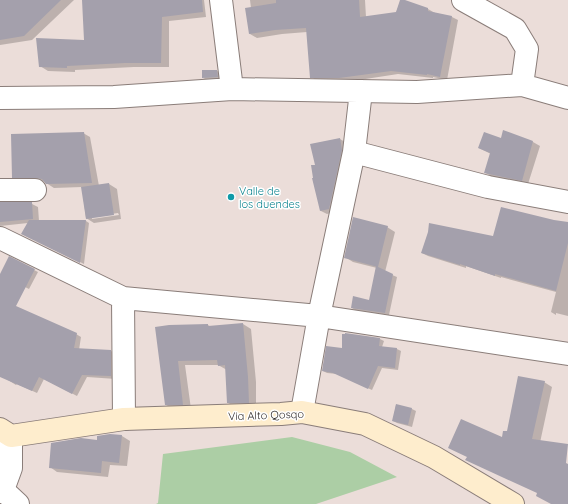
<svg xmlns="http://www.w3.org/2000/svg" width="568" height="504" viewBox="0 0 568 504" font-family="Quicksand,sans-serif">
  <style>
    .green { fill: #accea5 }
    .shadow { fill: #0003; fill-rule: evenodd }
    .building { fill: #a4a0ac }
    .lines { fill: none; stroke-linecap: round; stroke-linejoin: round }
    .street-casing { stroke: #8a7d79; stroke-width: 24 }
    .secondary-casing { stroke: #8a7d79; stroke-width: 24 }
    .street { stroke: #fff; stroke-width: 22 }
    .secondary { stroke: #feedcd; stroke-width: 22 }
    .culture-dot { fill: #0f9aa8; stroke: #fff; stroke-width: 1.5 }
    .labels { text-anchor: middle; stroke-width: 3; stroke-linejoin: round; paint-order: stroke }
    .culture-label { font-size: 11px; fill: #0d838f; stroke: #fff; text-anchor: start }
    .street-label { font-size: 11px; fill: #2f2a28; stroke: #fff }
  </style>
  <rect width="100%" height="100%" fill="#ebddd9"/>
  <path class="green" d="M292,437l58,15 47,25 -81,27h-160l2,-1 5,-49z"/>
  <path class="shadow" d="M0,0h74l-42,40 -32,5z
    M83,0h121l2,17 -37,4v46h-35l-59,3v2l-27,-1 -8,-5 45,-24z
    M250,0h115l1,17 30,-4 5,-13h1l26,9 7,4 17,4 6,3 -11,60 -14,-3v1l-35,-4 -52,8 -28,-1 -7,-4 -4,-45 -25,2 -25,4 -7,-4 1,-26z
    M217,71l4,2v6l-14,1 -4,-2z
    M504,132l29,10 7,4 -12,38 -36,-7 -6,-4 5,-19 -12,-6 22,-9z
    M83,133l7,4 9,49 10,-2 8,5 4,30 -27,4 -8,-5 -4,-31 -28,1 -11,-7h-23l-7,-4zM118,213l1,2 -27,4v-2z
    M340,139l5,3 -10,70 -8,2 -6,-3 -7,-32 2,-14z
    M0,203l32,1 6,3 1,14h47l3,2 -5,41 -58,-28 2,-13 -28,3z
    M554,221l14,2v93l-12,-3v2l-5,-3 5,-20 -55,-15v1l-35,-12v2l-38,-12 -6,-3 72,-16z
    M387,227l8,5 -10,40 12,5 -8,38 -34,-5 -3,-2 18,-7 7,-33 -24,-6 -8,-5z
    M34,270l4,2 -9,17 -28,-14z
    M0,306l76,28 5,3 -2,13 32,1 5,3v25l-29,-2 -10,19 -33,-17 -7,14 -20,-9 -1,1 -16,-10z
    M243,324l8,5 5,53v25h-20l-8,-4 -1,-33 -9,-5h-33l6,44h-17l-8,-4 -10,-77 52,-3 3,2z
    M380,339l4,2 -2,6 15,2 4,2 -3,19 -16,-2 -10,22 -35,-16 -10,-1 -4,-2 20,-22z
    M544,382l8,5 -22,102 -28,-51 6,-5z
    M396,405l16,4 4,2 -4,16 -15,-4 -4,-2z
    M122,436l8,5 -3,25 -17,-1 -2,12 -51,-5 -7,-5 48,-26z"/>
  <path class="building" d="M0,0h61l-37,36 -24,4z
    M82,0h120l1,12 -41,5 -1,46h-36l-58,3v2l-28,-1 -3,-29 48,2z
    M276,0h83l1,17 36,-5 4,-12h5l23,8v3l24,5 -12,61 -13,-3v1l-36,-4 -52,7h-29l-4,-50 -31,2 -26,4 -4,-26 31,-5z
    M202,70h15l1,7 -16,1z
    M503,130l30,11 -11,40 -38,-8 6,-20 -12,-5 6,-16 17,6z
    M84,132l8,51 -46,1 -4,-5 -7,-1h-23l-1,-44z
    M340,138l2,12 -13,59 -9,2 -8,-33h1l-2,-13h4l-5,-21z
    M109,183l5,32 -28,4 -5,-32z
    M0,202h32l1,17 -33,3z
    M501,207l53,13 14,2v21l-12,48 -61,-17v2l-35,-12v1l-39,-12 7,-21 1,-9 64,13z
    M353,217l35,9 -10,41 -34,-9z
    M29,220h57l-6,43 -59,-29z
    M9,256l26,13 -19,37 61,27 -3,15 37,2v26l-29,-1 -10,19 -33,-17 -7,14 -32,-14v-103z
    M376,266l17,8 -8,39 -34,-5 2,-12 16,4z
    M243,323l5,54 1,26h-22l-2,-38 -7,1 -1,-6 -39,1 5,44h-18l-10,-78 14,-2 39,-1v2z
    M345,333l35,5 -1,8 18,2 -2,20 -17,-2 -10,23 -35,-16 -11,-2 4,-25 16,2v-14h3z
    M518,376l27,5 -13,58 36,5 -2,19 2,1v40h-17l-15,-8 1,-3 -72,-33 2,-3 -19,-9 13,-29 41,18 1,-6h4z
    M396,404l16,4 -4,17 -16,-4z
    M110,434l12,1 -3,28 -17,-2 -1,12 -52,-5 2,-25 30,-5 16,2v-4z"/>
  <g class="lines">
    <g class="street-casing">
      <path id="street" d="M221,0l11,89
        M463,0l52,29 12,20 -5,36
        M0,98l114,-1 118,-8 185,3 105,-7 46,13
        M354,152l134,35 80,15
        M0,190h35
        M0,238l123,60 1,121
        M123,298l196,18 249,38
        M302,412l17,-96 35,-164 7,-61
        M3,490l15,14
        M0,492l3,-2 8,-22v-32"/>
    </g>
    <g class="secondary-casing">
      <path id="secondary" d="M0,429l11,7 113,-17 157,-5 21,-2 63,12 69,33 79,47"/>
    </g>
    <use href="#street" class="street"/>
    <use href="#secondary" class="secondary"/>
  </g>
  <circle class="culture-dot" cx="231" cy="197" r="4"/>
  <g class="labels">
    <g class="culture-label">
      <text x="239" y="195">Valle de<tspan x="239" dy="13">los duendes</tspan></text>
    </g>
    <g class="street-label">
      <text transform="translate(266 415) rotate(-2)" y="4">Via Alto Qosqo</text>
    </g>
  </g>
</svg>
